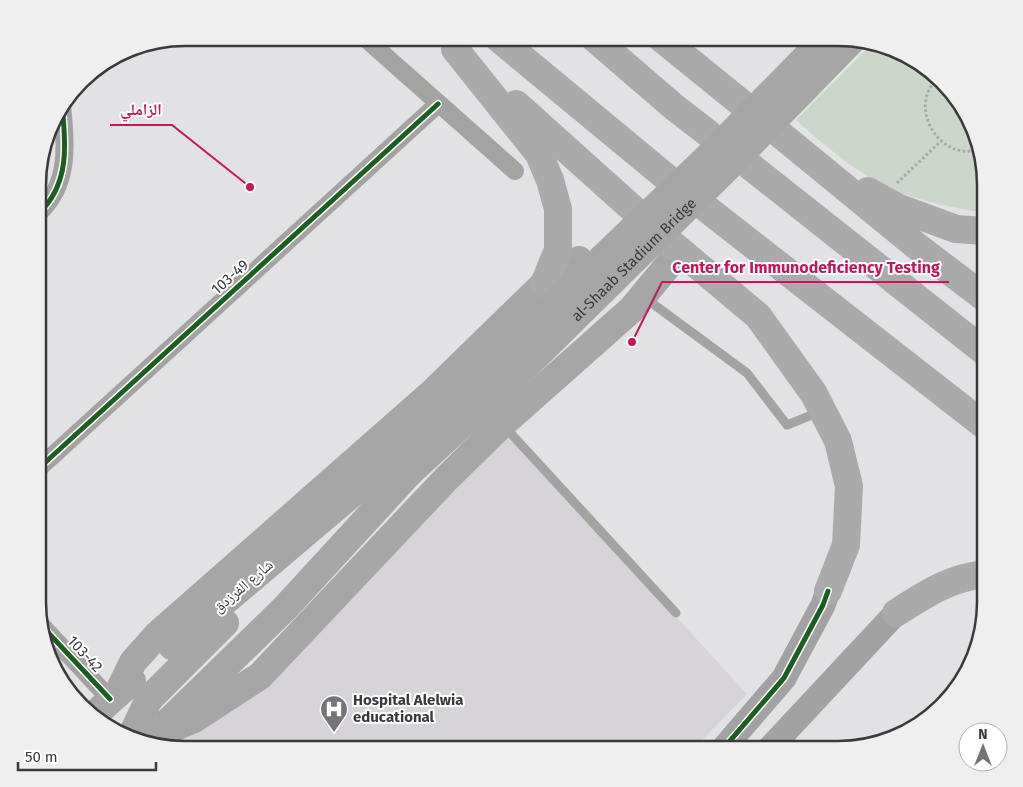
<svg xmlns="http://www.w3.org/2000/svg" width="1023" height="787" viewBox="0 0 1023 787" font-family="'Fira Sans','Noto Naskh Arabic',sans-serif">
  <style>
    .built { fill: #d6d3d9 }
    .green { fill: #ccd7cc }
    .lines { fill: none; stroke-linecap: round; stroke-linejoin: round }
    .path { stroke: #a8a8a8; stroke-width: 3; stroke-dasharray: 2.5 2.5; stroke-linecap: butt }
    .lane { stroke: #a3a3a2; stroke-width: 9 }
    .street { stroke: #a3a3a2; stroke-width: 18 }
    .secondary { stroke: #a2a2a2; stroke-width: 25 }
    .primary { stroke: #a6a6a6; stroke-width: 28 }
    .highway { stroke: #abaaaa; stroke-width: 28 }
    .primary-bridge { stroke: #a6a6a6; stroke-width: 28 }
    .cycleway-casing { stroke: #fff; stroke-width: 8 }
    .cycleway { stroke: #1b5e20; stroke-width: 5 }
    .labels { text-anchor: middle; stroke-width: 4; stroke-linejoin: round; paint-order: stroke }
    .street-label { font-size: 15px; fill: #3a393b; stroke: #fff }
    .poi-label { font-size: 15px; font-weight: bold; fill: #3a393b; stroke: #fff; text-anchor: start }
    .rim { fill: none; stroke: #3a393b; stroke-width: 2.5 }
    .leader { fill: none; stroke: #c2185b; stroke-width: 2 }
    .callout-dot { fill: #c2185b; stroke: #fff; stroke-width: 2 }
    .callout-label { font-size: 16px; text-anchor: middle; font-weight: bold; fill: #c2185b; stroke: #fff; stroke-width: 4; stroke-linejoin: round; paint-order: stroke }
  </style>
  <rect width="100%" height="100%" fill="#e2e1e3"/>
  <path class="built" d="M507,433l240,261 -54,55h-517l-11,-2z"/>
  <path class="green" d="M872,44l22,5 41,25 35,46 15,65v28c-25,-4 -50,-9 -75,-17 -44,-14 -80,-46 -114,-76z"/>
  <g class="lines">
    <path class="path" d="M736,43l2,-5
      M938,78c-31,28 0,82 39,72
      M897,183l44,-42"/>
    <path class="lane" d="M645,298l102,75 40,52 32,-13
      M504,426l172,187"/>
    <path class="street" d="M365,38l150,133
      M39,213c31,-29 27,-70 23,-108
      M38,469l400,-365
      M42,626l68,73"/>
    <path class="secondary" d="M723,749l61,-71 39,-73 5,-14
      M769,749l127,-136"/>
    <path class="primary" d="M172,646l222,-188
      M118,693l15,-31 24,-27 275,-242 112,-109 35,-24
      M93,716l39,-35
      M169,721l117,-114 123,-134
      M130,739l19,-40 76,-76
      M132,739l21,-3 41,-17 66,-43 186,-197 53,-52 133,-118 48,-58"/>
    <path class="highway" d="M498,38l168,139
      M594,38l80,69 35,27
      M661,38l79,64
      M455,49l84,105 11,26 8,29v41l-14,34
      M516,104l117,105
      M781,135l138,113 66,50
      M750,166l235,186
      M868,191l31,17 57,21 29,2
      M707,209l278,217
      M672,244l86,72 56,78 24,47 11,45 -3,59 -18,46
      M896,613c30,-19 53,-35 89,-39"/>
    <g class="primary-bridge">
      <path d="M394,458l319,-306 112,-114"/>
      <path id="s1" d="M409,473l121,-111 199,-196 124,-127"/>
    </g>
    <g class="cycleway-casing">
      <path id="cycleway" d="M39,213c31,-29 27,-70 23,-108
        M38,469l400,-365
        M42,626l68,73
        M723,749l61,-71 39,-73 5,-14"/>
    </g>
    <use href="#cycleway" class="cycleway"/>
  </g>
  <defs>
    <g id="hospital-pin" transform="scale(1.4375)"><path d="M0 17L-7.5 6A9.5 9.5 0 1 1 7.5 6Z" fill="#757476" stroke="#fff"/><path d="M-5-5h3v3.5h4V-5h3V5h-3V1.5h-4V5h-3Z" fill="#fff"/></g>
  </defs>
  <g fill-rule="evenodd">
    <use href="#hospital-pin" x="334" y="709"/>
  </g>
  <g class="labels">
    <g class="street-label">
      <text dy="5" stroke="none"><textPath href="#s1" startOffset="310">al-Shaab Stadium Bridge</textPath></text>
      <text transform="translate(230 277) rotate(-42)" y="5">103-49</text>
      <text transform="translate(243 586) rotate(-40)" y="5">شارع الفرزدق</text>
      <text transform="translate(85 654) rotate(47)" y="5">103-42</text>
    </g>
    <g class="poi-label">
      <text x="353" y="705">Hospital Alelwia<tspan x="353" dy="17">educational</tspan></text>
    </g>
  </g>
  <path d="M0 0H1023V787H0ZM185 46H838A139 139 0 0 1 977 185V602A139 139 0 0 1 838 741H185A139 139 0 0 1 46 602V185A139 139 0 0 1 185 46Z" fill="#efefef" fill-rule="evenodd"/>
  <path class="rim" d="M185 46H838A139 139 0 0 1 977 185V602A139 139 0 0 1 838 741H185A139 139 0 0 1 46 602V185A139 139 0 0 1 185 46Z"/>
  <path class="leader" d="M250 187L172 125H110M632 342L662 282H949"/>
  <g class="callout-dot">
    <circle cx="250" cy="187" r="5"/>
    <circle cx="632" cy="342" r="5"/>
  </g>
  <g class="callout-label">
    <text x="141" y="115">الزاملي</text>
    <text x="806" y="273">Center for Immunodeficiency Testing</text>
  </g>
  <g transform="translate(983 747)"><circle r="24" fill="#ffffff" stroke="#b0b0b1"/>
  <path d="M0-4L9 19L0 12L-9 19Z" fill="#757476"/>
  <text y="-8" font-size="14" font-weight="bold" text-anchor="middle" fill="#3a393b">N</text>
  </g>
  <path d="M18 762v8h138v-8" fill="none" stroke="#3a393b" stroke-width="2.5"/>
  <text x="25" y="762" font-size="15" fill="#3a393b" stroke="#ffffff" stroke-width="4" paint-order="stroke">50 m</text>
</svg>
